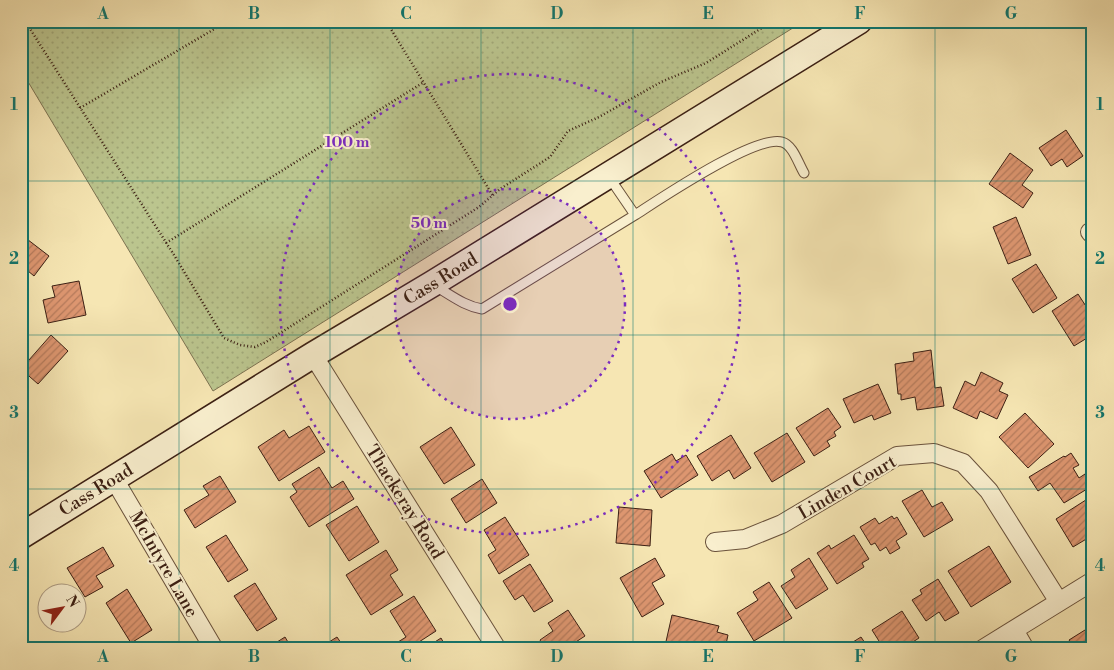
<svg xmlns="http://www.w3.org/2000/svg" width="1114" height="670" viewBox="0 0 1114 670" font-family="'Libre Bodoni',serif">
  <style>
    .park { fill: url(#park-dots); stroke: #7c7251 }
    .building { fill: url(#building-hatch); stroke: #3c2014 }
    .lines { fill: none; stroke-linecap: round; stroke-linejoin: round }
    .lane-casing { stroke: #6a523c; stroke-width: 11 }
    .street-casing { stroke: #6a523c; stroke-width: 20 }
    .secondary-casing { stroke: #3c2014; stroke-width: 28 }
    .path { stroke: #3c2014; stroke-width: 2.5; stroke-dasharray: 1 2.5; stroke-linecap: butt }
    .lane { stroke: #f9efce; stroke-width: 9 }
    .street { stroke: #f9efce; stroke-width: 18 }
    .secondary { stroke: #f9efce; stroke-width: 25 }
    .grid { fill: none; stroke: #0f766e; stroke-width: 1; stroke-opacity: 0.55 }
    .ring { fill: none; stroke: #7b2cbf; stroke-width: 2.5; stroke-dasharray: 2.5 5 }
    .labels { text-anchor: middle; stroke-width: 4; stroke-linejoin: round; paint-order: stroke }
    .street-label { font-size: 18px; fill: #3c2014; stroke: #f9efce }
    .centre { fill: #7b2cbf; stroke: #f9efce; stroke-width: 2.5 }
    .ring-label { font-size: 15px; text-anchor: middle; font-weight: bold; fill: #7b2cbf; stroke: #f9efce; stroke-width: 4; stroke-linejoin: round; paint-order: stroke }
    .neatline { fill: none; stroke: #0f766e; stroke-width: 2 }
    .grid-label { font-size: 16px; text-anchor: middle; font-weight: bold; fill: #0f766e }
  </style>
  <defs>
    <pattern id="park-dots" width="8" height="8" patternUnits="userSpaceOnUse" patternTransform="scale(1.25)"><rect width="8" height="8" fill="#bbc58e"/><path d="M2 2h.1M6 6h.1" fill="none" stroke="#a2a97a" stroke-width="1.8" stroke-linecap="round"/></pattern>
    <pattern id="building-hatch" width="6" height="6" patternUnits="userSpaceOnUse" patternTransform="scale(1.25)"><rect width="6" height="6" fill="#dd9670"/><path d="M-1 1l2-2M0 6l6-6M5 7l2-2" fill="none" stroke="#b47a5b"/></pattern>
  </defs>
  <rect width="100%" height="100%" fill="#f6e6b3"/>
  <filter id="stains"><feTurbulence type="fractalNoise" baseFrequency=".004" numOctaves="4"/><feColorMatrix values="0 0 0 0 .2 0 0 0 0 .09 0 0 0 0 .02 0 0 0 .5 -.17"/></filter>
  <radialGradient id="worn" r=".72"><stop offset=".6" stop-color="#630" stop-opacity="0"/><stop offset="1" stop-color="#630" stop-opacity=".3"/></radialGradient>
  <path class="park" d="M21,21h783l-591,370 -192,-321z"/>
  <path class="building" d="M1066,130l17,26 -16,11 -5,-8 -11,7 -12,-18z
    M1010,153l23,17 -11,15 11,8 -10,15 -34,-24z
    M1016,217l15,38 -23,9 -15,-37z
    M23,236l26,20 -15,20 -13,-11v-27z
    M1036,264l21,34 -24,15 -21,-34z
    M79,281l7,34 -38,8 -5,-23 12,-3 -3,-11z
    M1078,294l15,23v4l-7,4 6,10 -18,11 -22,-35z
    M51,335l17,16 -30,33 -17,-15z
    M931,350l4,38 6,-1 3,19 -27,4 -2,-13 -14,3v-6h-3l-3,-30 19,-3 -1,-8z
    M981,372l22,11 -4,8 9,4 -11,24 -17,-8 -3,8 -24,-11 12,-27 10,5z
    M878,384l13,29 -17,7 -2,-5 -18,8 -11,-24z
    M828,408l13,19 -7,5 2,4 -9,5 3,5 -16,10 -18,-28z
    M1025,413l29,31 -26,24 -29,-31z
    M309,426l16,26 -46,29 -21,-34 26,-17 5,8z
    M451,427l24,38 -31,19 -24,-37z
    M787,433l18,29 -33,20 -18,-29z
    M731,435l20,33 -17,11 -5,-9 -17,11 -15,-25z
    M1071,453l8,12 -6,3 6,10 6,-4 7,12 -28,17 -14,-20 -12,8 -9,-14 35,-21 1,1z
    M672,454l4,7 10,-6 12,20 -37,23 -17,-27z
    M319,467l13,21 11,-7 11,18 -45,28 -19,-30 7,-5 -5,-8z
    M220,476l16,26 -41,26 -11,-18 25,-15 -6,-9z
    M482,479l15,24 -31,20 -15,-24z
    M922,490l10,17 10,-5 11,18 -29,17 -22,-36z
    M1089,498l4,6v31l-20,12 -17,-28z
    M357,506l22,36 -30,19 -23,-36z
    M619,507l33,3 -2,36 -34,-3z
    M892,516l2,3 3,-2 10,17 -11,7 4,7 -10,6 -4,-7 -6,4 -5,-8 -4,2 -11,-18 15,-9 4,6z
    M505,517l24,38 -30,19 -11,-19 8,-5 -12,-20z
    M226,535l22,35 -20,12 -22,-35z
    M854,535l15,24 -7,4 2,4 -27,17 -20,-31 12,-8 2,4z
    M989,546l22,36 -40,25 -23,-36z
    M103,547l11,19 -18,10 7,11 -18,10 -18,-29z
    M386,550l12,20 -8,5 13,20 -32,20 -25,-40z
    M655,558l10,18 -13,7 12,21 -22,13 -22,-39z
    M809,558l19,31 -32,20 -15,-23 14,-9 -4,-7z
    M530,564l23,37 -19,11 -11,-17 -8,5 -12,-19z
    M938,579l21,34 -14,8 -6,-9 -13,9 -14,-21 10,-6 -2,-4z
    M769,582l23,36 -38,23 -17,-28 21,-13 -5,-8z
    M255,583l22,36 -20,12 -23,-35z
    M127,589l25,41 -21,13 -25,-40z
    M414,596l22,35 -28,18h-6l-4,-7 8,-5 -16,-26z
    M568,610l17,26 -20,13h-20l-5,-9 13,-9 -5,-8z
    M902,611l17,27 -17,11h-18l-12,-19z
    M672,615l47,11 -2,6 11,3 -3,14h-47l-13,-3z
    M1093,625v24h-18l-6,-9z
    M285,637l7,12h-26z
    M337,637l8,12h-23l-1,-2z
    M861,637l8,12h-13l-3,-7z
    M441,638l6,11h-23z
    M159,642l4,7h-16z"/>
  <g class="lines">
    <g class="lane-casing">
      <path id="lane" d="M635,215c25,-16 121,-81 147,-73 11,3 16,21 22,31
        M435,286c16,9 29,20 47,23l153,-94 -26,-38"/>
    </g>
    <g class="street-casing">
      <path id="street" d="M1090,232l3,3
        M313,355l184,294
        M114,479l100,170
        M715,542l30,-3 37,-15 115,-68 37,-3 29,10 26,28 70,111
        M1014,630l11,19
        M983,649l110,-68"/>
    </g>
    <g class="secondary-casing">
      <g id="secondary">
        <path id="s1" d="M21,536l292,-181 119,-71 427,-263"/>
      </g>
    </g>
    <path class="path" d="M25,21l149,234 50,83 16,7 15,2 11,-5 213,-135 21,-18 50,-32 18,-26 31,-14 62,-35 45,-19 67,-42
      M386,21l107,175
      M80,108l148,-87
      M166,243l258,-161"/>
    <use href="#lane" class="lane"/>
    <use href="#street" class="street"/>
    <use href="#secondary" class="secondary"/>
  </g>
  <path class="grid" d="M179,21v628M330,21v628M481,21v628M633,21v628M784,21v628M935,21v628M21,181h1072M21,335h1072M21,489h1072"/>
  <circle cx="510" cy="304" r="115" fill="#7b2cbf" fill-opacity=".12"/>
  <g class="ring">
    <circle cx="510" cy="304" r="115"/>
    <circle cx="510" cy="304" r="230"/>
  </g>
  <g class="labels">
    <g class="street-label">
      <text dy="6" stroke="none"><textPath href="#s1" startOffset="492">Cass Road</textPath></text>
      <text transform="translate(847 487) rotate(-30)" y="6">Linden Court</text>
      <text dy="6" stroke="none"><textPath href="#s1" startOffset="88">Cass Road</textPath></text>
      <text transform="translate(405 502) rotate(58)" y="6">Thackeray Road</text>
      <text transform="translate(164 564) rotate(60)" y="6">McIntyre Lane</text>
    </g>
  </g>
  <circle cx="510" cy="304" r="8" class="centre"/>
  <g class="ring-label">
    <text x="347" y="147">100 m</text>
    <text x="429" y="228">50 m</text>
  </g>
  <rect width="1114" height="670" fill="none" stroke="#f6e6b3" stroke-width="55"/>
  <g transform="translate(62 608) rotate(58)"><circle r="24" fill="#f9efce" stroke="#ad9c84"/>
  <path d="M0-4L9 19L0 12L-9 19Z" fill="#8f2418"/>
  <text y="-8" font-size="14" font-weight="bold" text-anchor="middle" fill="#3c2014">N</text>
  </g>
  <rect x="28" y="28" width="1058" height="614" class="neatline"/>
  <g class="grid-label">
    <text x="103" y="19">A</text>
    <text x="254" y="19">B</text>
    <text x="406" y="19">C</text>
    <text x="557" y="19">D</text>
    <text x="708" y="19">E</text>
    <text x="860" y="19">F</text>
    <text x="1011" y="19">G</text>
    <text x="14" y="110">1</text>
    <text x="1100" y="110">1</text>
    <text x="14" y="264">2</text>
    <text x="1100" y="264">2</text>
    <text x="14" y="418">3</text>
    <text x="1100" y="418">3</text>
    <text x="14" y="571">4</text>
    <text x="1100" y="571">4</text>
    <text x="103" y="662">A</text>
    <text x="254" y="662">B</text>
    <text x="406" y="662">C</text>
    <text x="557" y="662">D</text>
    <text x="708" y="662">E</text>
    <text x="860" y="662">F</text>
    <text x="1011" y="662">G</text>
  </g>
  <rect width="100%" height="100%" filter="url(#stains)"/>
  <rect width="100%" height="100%" fill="url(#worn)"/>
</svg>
